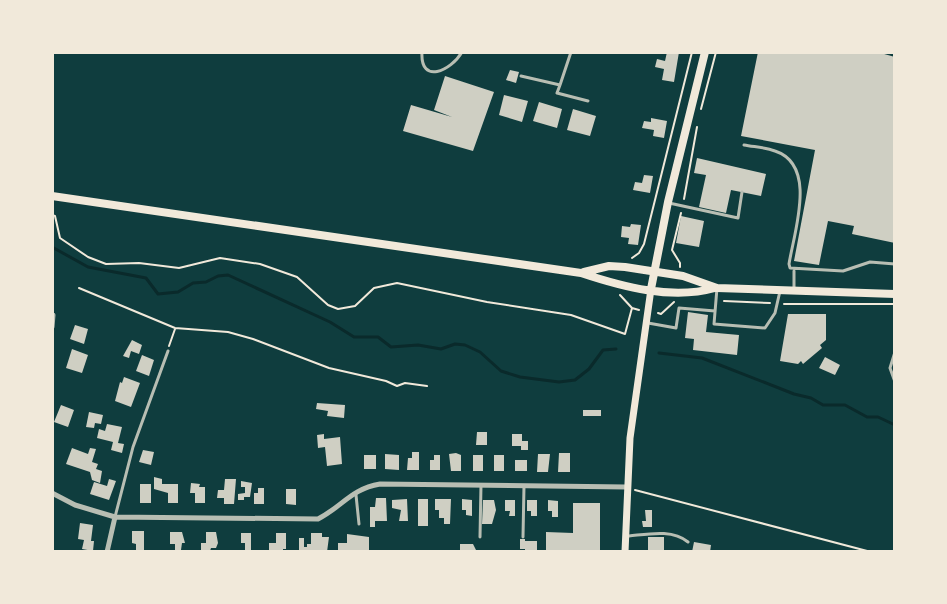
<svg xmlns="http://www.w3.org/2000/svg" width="947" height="604" viewBox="0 0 947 604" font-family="'PT Sans Narrow',sans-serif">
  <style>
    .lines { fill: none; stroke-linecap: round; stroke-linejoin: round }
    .stream { stroke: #0a2a2b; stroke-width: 3 }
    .building { fill: #cfcfc3 }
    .path { stroke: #f1e9da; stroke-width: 2 }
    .service { stroke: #b8beb3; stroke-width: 3 }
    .minor { stroke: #b8beb3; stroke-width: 5 }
    .secondary { stroke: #f1e9da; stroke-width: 7 }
    .primary { stroke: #f1e9da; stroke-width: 8 }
  </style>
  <rect width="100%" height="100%" fill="#0f3d3e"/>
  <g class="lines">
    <path class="stream" d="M52,247l36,20 58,11 12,16 20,-2 15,-9 13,-1 12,-6 10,-1 102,47 24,15h24l13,10 27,-2 23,4 14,-5 10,1 15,7 21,19 19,6 39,5 16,-2 14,-11 14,-19 13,-1
      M659,353l43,5 92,36 17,4 12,7h22l22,12h11l17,8"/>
  </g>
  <path class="building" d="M667,52h12l-5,30 -12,-2 2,-11 -9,-2 2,-8 8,2z
    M758,52h119l18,5v186l-43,-9 2,-8 -26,-5 -9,44 -25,-4 21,-111 -74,-14z
    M510,70l9,2 -3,11 -10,-3z
    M445,76l49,16 -21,59 -70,-20 8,-26 41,12 -18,-7z
    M504,95l24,6 -6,21 -23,-7z
    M539,102l23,7 -5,19 -24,-7z
    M573,109l23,7 -6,20 -23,-6z
    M651,118l16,3 -3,17 -11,-2 1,-6 -12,-2 2,-7 7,1z
    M697,158l69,16 -5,22 -30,-6 -5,23 -27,-6 7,-32 -12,-2z
    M644,175l9,1 -3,17 -17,-3 2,-8 7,1z
    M681,216l23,5 -5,26 -23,-4z
    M631,224l10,1 -3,20 -10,-1 1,-6 -8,-1 1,-11 8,1z
    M688,312l20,3 -2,17 33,3 -2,20 -44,-5 1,-11 -9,-1z
    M788,314h38v26l-6,5 2,3 -19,16 -2,-3 -3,3 -18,-3z
    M75,325l13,4 -4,15 -14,-5z
    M132,340l10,5 -3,9 -8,-3 -2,7 -6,-2z
    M72,349l16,6 -6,18 -16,-5z
    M142,355l12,5 -5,16 -13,-5z
    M825,357l15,8 -5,10 -16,-7z
    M124,377l16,6 -9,24 -16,-6 5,-19 2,1z
    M317,403l28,2 -1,13 -17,-2 1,-5 -12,-2z
    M61,405l13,5 -6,17 -14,-5z
    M583,410h18v6h-18z
    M89,412l14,3 -2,9 -6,-1 -1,5 -8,-1z
    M107,424l15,3 -4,16 6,1 -2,9 -11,-3 2,-8 -16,-4 2,-9 6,2z
    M477,432h10v13h-11z
    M324,434v5l16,-2 2,27 -15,2 -2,-19 -7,1 -1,-13z
    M512,434h10v7h6v9h-7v-4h-9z
    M72,448l16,6 2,-6 6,1 -4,13 6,2 -2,5 6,2 -2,12 -8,-3 -2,-8 -24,-8z
    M143,450l11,2 -3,13 -12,-3z
    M412,452h7v18h-12l1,-12h4z
    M456,453l5,2v16h-10l-2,-17z
    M559,453h11v19h-12z
    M385,454l14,1v15l-14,-1z
    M538,454h12l-2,18h-11z
    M364,455h12v14h-12z
    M434,455h6v15h-10v-10h4z
    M473,455h10v16h-10z
    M494,455h10v16h-10z
    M515,460h12v11h-12z
    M154,477l8,2v5h16v19h-10v-10l-14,-4z
    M109,479l7,2 -7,19 -19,-6 4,-12 13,4z
    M225,479h11l-2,25h-10v-6h-7l1,-8h6z
    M241,481l11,2 -2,14h-6v3h-6v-6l7,-1v-6h-4z
    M191,483l9,1 -1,3h6v16h-10v-10h-5z
    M140,484h11v19h-11z
    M258,488h6v16h-10v-11h4z
    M286,489h10v16l-10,-1z
    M376,498h10l1,23h-12v6h-5v-20h5z
    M407,499l1,22h-9l2,-11 -9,-2v-8z
    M418,499h10v27h-10z
    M435,499h16l-1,25h-6v-6h-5v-8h-4z
    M462,499l10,1v16l-6,-1v-5h-4z
    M483,500h11l2,10 -4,14h-10z
    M505,500h10v16h-6l1,-5h-5z
    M527,500h10v16h-6v-5h-4z
    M548,500l10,1v16h-6v-6h-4z
    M573,503h27v49h-54v-20l27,1z
    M645,510h7v17h-9l-1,-6h4z
    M80,523l13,2 -2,16h3l-1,10 -11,-2 2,-9 -6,-1z
    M132,531h12v20l-8,-1v-6l-4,-1z
    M170,532h12l3,11h-3l-1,7h-6v-6h-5z
    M206,532h10l2,11 -2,5h-5l-1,3h-9v-8h5z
    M241,533h10v19h-6v-9h-4z
    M276,533h10v16h-3v3h-14v-9h7z
    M311,533h11v4h7l-2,15h-28v-14h5v9h3v-3h4z
    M347,534l22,3v15h-31v-9h9z
    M648,537h16v15h-16z
    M520,539h5v2h12v11h-12v-3h-5z
    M694,542l17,3 -1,7h-18z
    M460,544h13l4,8h-17z"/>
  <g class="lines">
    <path class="path" d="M701,109l15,-57
      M684,199l13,-72
      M52,215l3,1 5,22 28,19 18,7 33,-1 40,5 41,-10 40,6 37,13 31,28 10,4 17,-3 19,-18 23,-5 90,19 84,13 54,19 7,-26
      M632,258l7,-5 5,-9 48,-192
      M680,267v-4l-8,-13 9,-37
      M79,288l96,40 53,4 25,7 76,29 57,13 11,5 8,-3 22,3
      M620,295l12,13 7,2
      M724,301l46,2
      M784,304h111
      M658,313l3,1 13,-12
      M169,346l6,-17
      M635,490l236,62"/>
    <path class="service" d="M422,52c-2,33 29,19 40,0
      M521,76l39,9 -3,8 31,8
      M560,85l11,-33
      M744,145c10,2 21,2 31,6 43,14 19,81 14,113l1,4 53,3 27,-9 25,2
      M669,203l69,15 4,-26
      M717,288l-3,36 51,4 10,-15 5,-22
      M794,288v-17
      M648,323l28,5 3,-20 36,3
      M895,352l-5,16 5,14
      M356,495l3,29
      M115,517l18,-70 35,-96
      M629,536c20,-2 43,-7 59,6
      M480,537l1,-52
      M523,537l1,-51"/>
    <path class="minor" d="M52,327l1,-12
      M52,493l23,12 40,12 203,2c25,-13 33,-30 62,-35l246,3
      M107,552l8,-35"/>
    <path class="secondary" d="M625,552l5,-114 21,-149"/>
    <path class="primary" d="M52,196l529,77c42,14 91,27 134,15
      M584,272l25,-6 16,1 58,9 34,12 178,6
      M651,289l17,-87 37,-150"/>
  </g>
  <rect width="947" height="604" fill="none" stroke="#f1e9da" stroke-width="108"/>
</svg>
